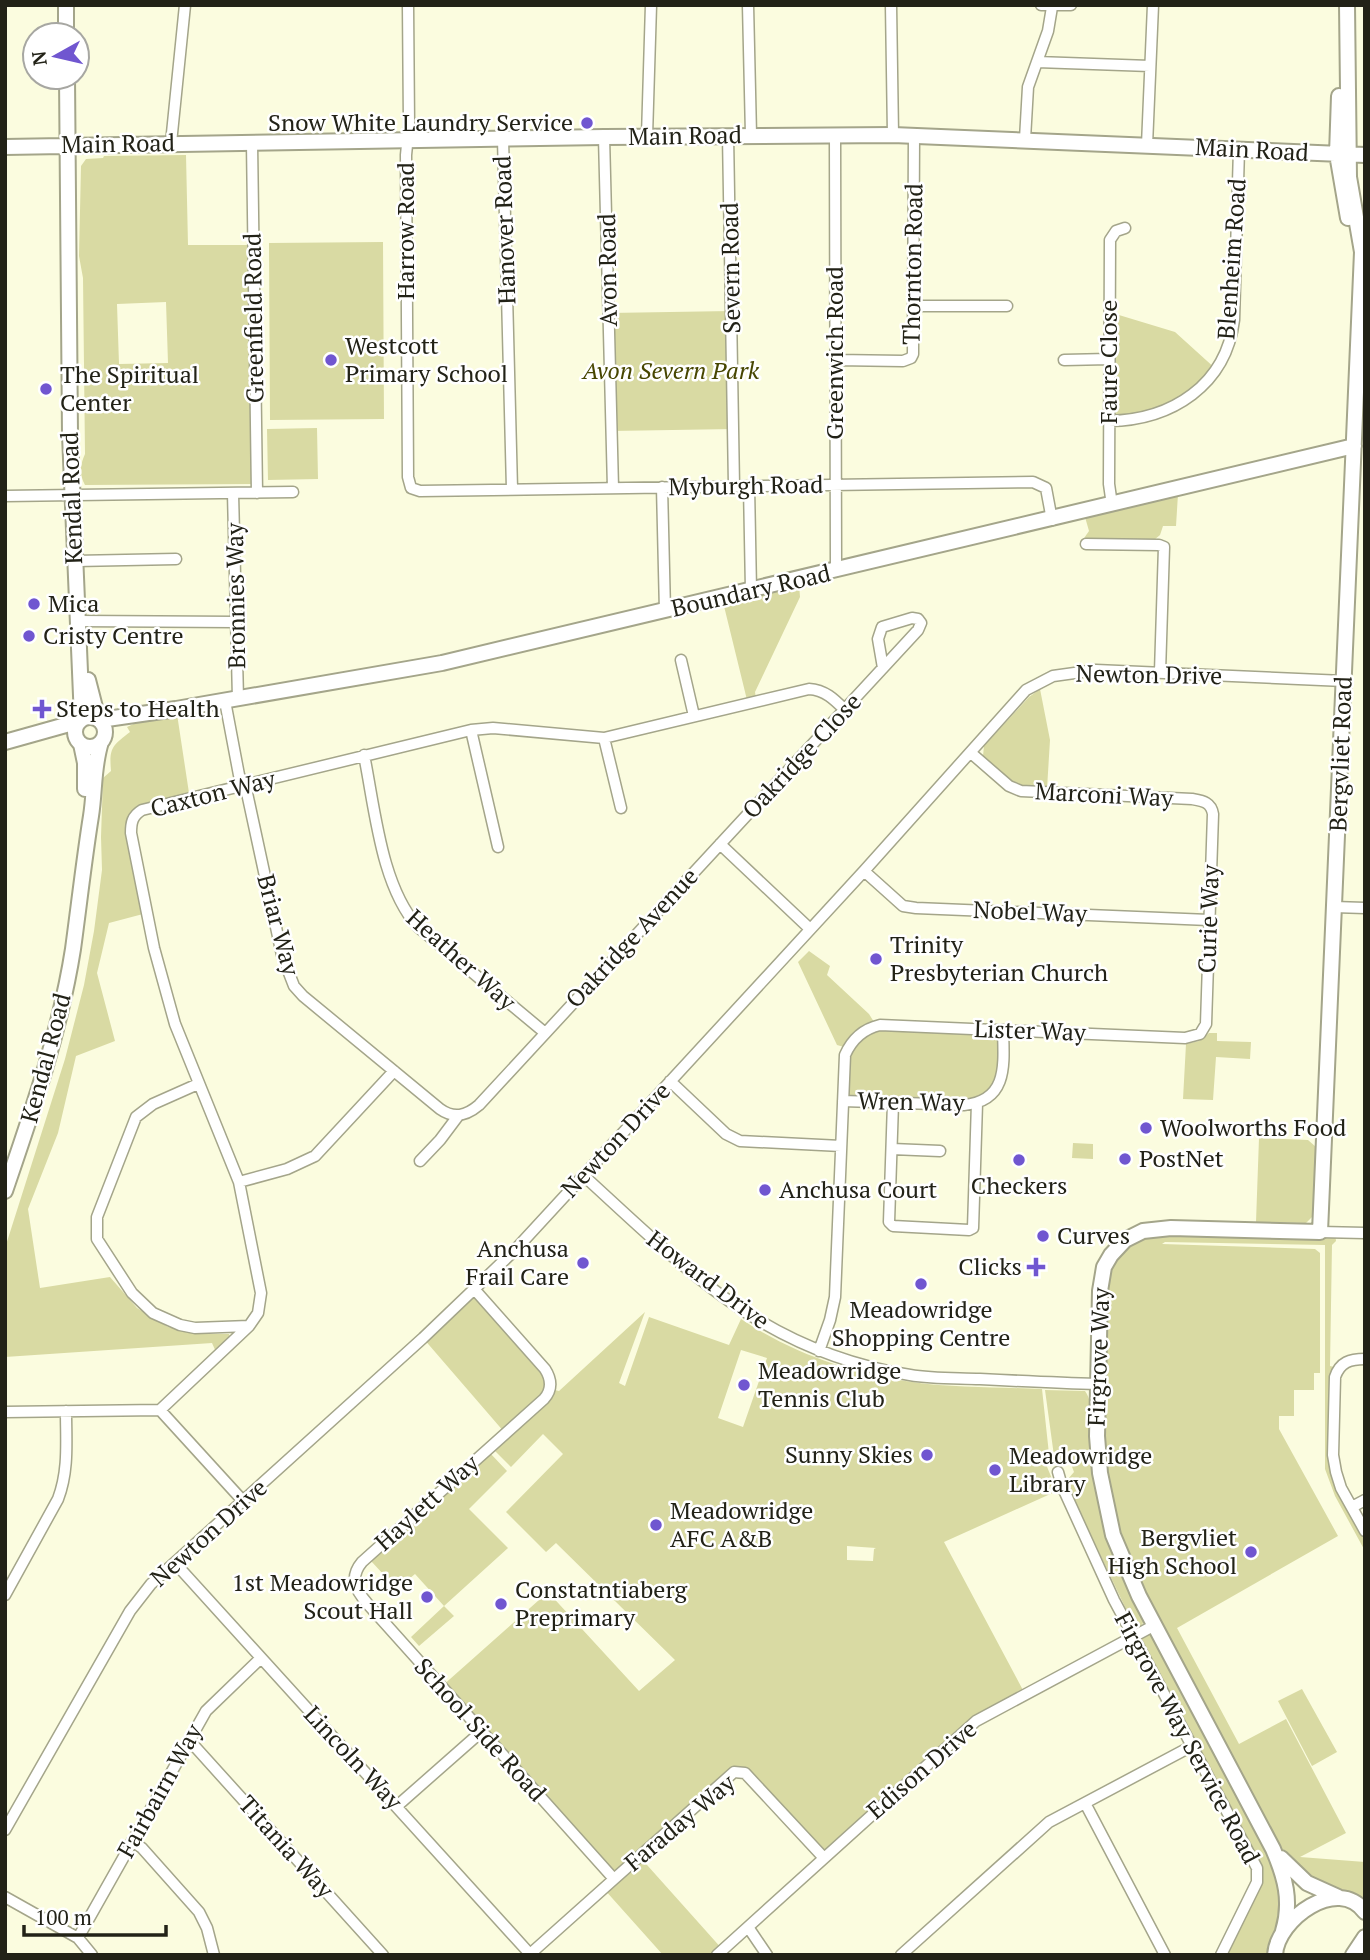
<svg xmlns="http://www.w3.org/2000/svg" width="1370" height="1960" viewBox="0 0 1370 1960" font-family="'PT Serif',serif">
  <style>
    .green { fill: #d9daa3; fill-rule: evenodd }
    .lines { fill: none; stroke-linecap: round; stroke-linejoin: round }
    .street-casing { stroke: #a4a58a; stroke-width: 13 }
    .secondary-casing { stroke: #a4a58a; stroke-width: 18 }
    .street { stroke: #fff; stroke-width: 10 }
    .secondary { stroke: #fff; stroke-width: 14 }
    .poi-dot { fill: #7056d0; stroke: #fff; stroke-width: 2.5 }
    .labels { text-anchor: middle; stroke-width: 5; stroke-linejoin: round; paint-order: stroke }
    .poi-label { font-size: 24px; fill: #222217; stroke: #fff; text-anchor: start }
    .street-label { font-size: 24px; fill: #222217; stroke: #fff }
    .park-label { font-size: 24px; font-style: italic; fill: #474600; stroke: #fff }
  </style>
  <rect width="100%" height="100%" fill="#fbfcdf"/>
  <path class="green" d="M186,155l2,90h61l3,239 -167,1c-6,-11 -5,-20 0,-31l-2,-176 -4,-22 2,-90 5,-7 17,-1 1,-2zM166,302l2,61 -49,1 -2,-60z
    M383,242l1,177 -114,1 -1,-177z
    M731,311l3,118 -123,2 -2,-118z
    M1109,312l66,20 42,38 -42,35 -66,16z
    M317,428l1,51 -50,1 -1,-51z
    M1178,494l-2,32h-13l-3,9 -6,5 -54,-2 -18,3 7,-10 -4,-14z
    M799,584l1,13 -45,95 1,6 -9,2 -24,-98z
    M1040,689l10,51 -3,49c-28,-1 -48,-9 -64,-33l1,-10 45,-49z
    M177,714l12,79c-23,6 -57,7 -63,34l17,87 -34,9 -12,50 18,68 -39,15 -18,77 -30,76 12,79 70,-11 27,31 31,19 34,7h27l1,3 -14,15 -4,-9 -207,14v-109l60,-189 19,-74 10,-54 8,-61 -1,-33 2,-59 8,-7c-2,-23 1,-25 19,-39l-3,-5 15,-7z
    M809,951l21,15 -3,9 42,39 5,8 -30,25 -7,-2 -39,-83z
    M869,1028l134,2 -2,49 -18,22h-140l2,-46z
    M1209,1033h8v8l34,1 -1,17 -34,-2 -3,43 -30,-1 3,-55 13,-3z
    M1259,1138l49,2 8,7 -3,69 -7,7 -50,-1z
    M1073,1143l20,1v15l-21,-1z
    M1335,1232l1,9 -4,4 -2,121 8,2 -2,104 29,59v20l-30,-55 -10,-27v-224l-160,-3 -3,2 153,5 5,4v120h-6v17h-20v26h-15v13l59,107 -161,92 62,116 47,-25 60,114 -46,24 65,5v36l-16,1 -65,-25 -7,68 -9,13h-47l36,-80 -124,-238 22,-12 -51,-123 -2,-228 34,-41z
    M475,1290l70,79 5,18 -45,46 -82,-95z
    M645,1312l-26,71 6,3 24,-69 80,28 12,-26c51,34 111,55 171,63 43,6 87,5 130,7l7,65 -6,3 14,34 -113,51 81,152 -42,23 -159,141 -83,-86 -102,84 84,94 -6,5h-54l-59,-66 10,-9 -173,-193 107,-95 91,99 36,-31 -119,-117 -10,9 -40,-40 57,-58 -20,-20 -32,33 -17,-17 55,-50 6,-10 4,1zM741,1350l26,8 -24,69 -25,-9zM847,1546l29,2 -2,1 -1,12 -26,-1z
    M1045,1390l40,1c11,15 4,41 6,59 4,66 22,112 53,170l-3,8 -7,-2 -66,-139v-8l6,-7 -3,-8h-10l-7,-8z
    M490,1453l17,18 -38,38 39,39 -64,58 10,10 -35,30 -8,-9 33,-31 -29,-32 -18,15 -26,-28z
    M1302,1689l35,63 -25,14 -34,-65z"/>
  <g class="lines">
    <g class="street-casing">
      <path id="street" d="M408,5l1,120 -3,30 2,322 3,11 9,3 613,-9 13,6 6,32
        M748,5l3,130
        M891,5l2,130
        M1041,5h30
        M1037,62l113,4
        M728,135l6,351
        M835,135l1,436
        M647,136l4,-131
        M604,137l9,351
        M503,139l9,350
        M1025,139l3,-52 20,-56 4,-24
        M171,143l14,-138
        M252,143l5,350
        M1147,145l6,-140
        M914,306h93
        M836,360l67,1 8,-3 2,-4 1,-219
        M1064,360l45,-1
        M1109,421c63,-1 117,-36 125,-101l5,-171
        M749,486l2,104
        M662,487l3,124
        M233,493l5,206
        M5,496l288,-4
        M1112,505l-3,-21 1,-244 6,-9 9,-3
        M1086,544l73,1 5,2 -4,125
        M75,561l101,-2
        M78,621l158,1
        M681,660l13,56
        M225,701l14,74 8,18 35,162 12,31 9,10 137,113c14,10 26,7 39,-4l439,-475 3,-7 -3,-4 -6,-1 -30,9 -4,12 5,29
        M471,730l27,117
        M604,738l17,70
        M364,755c11,54 17,131 54,172l126,105
        M720,844l89,84
        M864,871l39,35 13,2 293,12
        M1334,907l31,1
        M670,1081l56,53 14,7 101,5
        M198,1084l-45,20 -17,13 -39,100v22l35,54 21,20 27,12 15,3 54,-2
        M843,1101l121,4c44,-4 40,-40 39,-75
        M893,1103l-4,119 4,4 76,4 4,-2 4,-125
        M892,1149l48,2
        M420,1161l20,-21 18,-24
        M584,1176c104,95 180,176 326,199 23,4 47,3 70,4 39,2 78,4 117,5
        M239,1182l48,-13 28,-13 79,-85
        M1320,1232l45,1
        M475,1290l70,79c7,11 7,21 -1,30l-182,163c-16,19 -2,34 12,49l240,268
        M819,1351l11,-31 5,-23 10,-242c7,-16 18,-26 35,-30l305,13 15,-4 6,-10 7,-210c-2,-12 -10,-13 -21,-15l-171,-8 -12,-5 -38,-33
        M1365,1359c-15,0 -25,3 -30,18l-2,78 3,17 5,16 24,43
        M160,1410l89,-84 9,-13 3,-20 -22,-111 -64,-158 -21,-76 -23,-115c0,-10 1,-17 11,-23l329,-80 22,-2 111,10 205,-49c16,1 25,10 36,21
        M5,1412l155,-2 83,91
        M1058,1472l4,14 52,114 143,268v14l-36,73
        M1352,1507l13,-7
        M175,1563l355,391
        M5,1595l53,-96c11,-29 8,-58 8,-88
        M189,1740l194,215
        M1085,1803l80,152
        M397,1806l84,-74
        M5,1830l125,-219 21,-27 272,-246 92,-88 349,-379 162,-181 27,-14 43,-6 248,11
        M132,1841l10,7 57,64 8,16 7,27
        M5,1897l73,41 14,17
        M748,1927l19,28
        M78,1938l128,-227 55,-53
        M529,1955l205,-183 11,1 79,85
        M717,1955l259,-234 179,-96
        M901,1955l148,-133 143,-76"/>
    </g>
    <g class="secondary-casing">
      <path id="secondary" d="M66,5v30
        M67,77l3,358 12,284
        M1339,96l-2,58 11,64
        M5,147l599,-10 289,-2 472,20
        M88,680l10,39
        M75 732a15 15 0 1 1 30 0a15 15 0 1 1-30 0Z
        M100,720l76,-11 266,-46 912,-217
        M5,742l75,-21
        M81,744l4,19v26
        M5,1191c27,-79 55,-159 68,-242 6,-44 11,-89 18,-133 4,-25 2,-49 10,-74
        M1281,1858l26,25 31,14
        M1283,1931c9,-30 2,-54 -10,-82l-134,-253 -26,-61 -13,-62 -3,-37 3,-145 4,-24 7,-12 14,-15 18,-9 28,-3 149,4 42,-980 -13,-75 -2,-172
        M1275,1955c2,-36 63,-80 90,-43
        M1353,1955l12,-18"/>
    </g>
    <use href="#street" class="street"/>
    <use href="#secondary" class="secondary"/>
  </g>
  <g class="poi-dot">
    <circle cx="587" cy="123" r="7"/>
    <circle cx="331" cy="360" r="7"/>
    <circle cx="46" cy="389" r="7"/>
    <circle cx="34" cy="604" r="7"/>
    <circle cx="29" cy="636" r="7"/>
    <path d="M38.5 698.5h7v7h7v7h-7v7h-7v-7h-7v-7h7z"/>
    <circle cx="876" cy="959" r="7"/>
    <circle cx="1146" cy="1128" r="7"/>
    <circle cx="1125" cy="1159" r="7"/>
    <circle cx="1019" cy="1160" r="7"/>
    <circle cx="765" cy="1190" r="7"/>
    <circle cx="1043" cy="1236" r="7"/>
    <circle cx="583" cy="1263" r="7"/>
    <path d="M1032.5 1256.5h7v7h7v7h-7v7h-7v-7h-7v-7h7z"/>
    <circle cx="921" cy="1284" r="7"/>
    <circle cx="744" cy="1385" r="7"/>
    <circle cx="927" cy="1455" r="7"/>
    <circle cx="995" cy="1470" r="7"/>
    <circle cx="656" cy="1525" r="7"/>
    <circle cx="1251" cy="1552" r="7"/>
    <circle cx="427" cy="1597" r="7"/>
    <circle cx="501" cy="1604" r="7"/>
  </g>
  <g class="labels">
    <g class="poi-label">
      <text x="573" y="131" text-anchor="end">Snow White Laundry Service</text>
      <text x="345" y="354">Westcott<tspan x="345" dy="28">Primary School</tspan></text>
      <text x="60" y="383">The Spiritual<tspan x="60" dy="28">Center</tspan></text>
      <text x="48" y="612">Mica</text>
      <text x="43" y="644">Cristy Centre</text>
      <text x="56" y="717">Steps to Health</text>
      <text x="890" y="953">Trinity<tspan x="890" dy="28">Presbyterian Church</tspan></text>
      <text x="1160" y="1136">Woolworths Food</text>
      <text x="1139" y="1167">PostNet</text>
      <text x="1019" y="1194" text-anchor="middle">Checkers</text>
      <text x="779" y="1198">Anchusa Court</text>
      <text x="1057" y="1244">Curves</text>
      <text x="569" y="1257" text-anchor="end">Anchusa<tspan x="569" dy="28">Frail Care</tspan></text>
      <text x="1022" y="1275" text-anchor="end">Clicks</text>
      <text x="921" y="1318" text-anchor="middle">Meadowridge<tspan x="921" dy="28">Shopping Centre</tspan></text>
      <text x="758" y="1379">Meadowridge<tspan x="758" dy="28">Tennis Club</tspan></text>
      <text x="913" y="1463" text-anchor="end">Sunny Skies</text>
      <text x="1009" y="1464">Meadowridge<tspan x="1009" dy="28">Library</tspan></text>
      <text x="670" y="1519">Meadowridge<tspan x="670" dy="28">AFC A&amp;B</tspan></text>
      <text x="1237" y="1546" text-anchor="end">Bergvliet<tspan x="1237" dy="28">High School</tspan></text>
      <text x="413" y="1591" text-anchor="end">1st Meadowridge<tspan x="413" dy="28">Scout Hall</tspan></text>
      <text x="515" y="1598">Constatntiaberg<tspan x="515" dy="28">Preprimary</tspan></text>
    </g>
    <g class="street-label">
      <text transform="translate(685 136) rotate(-1)" y="8">Main Road</text>
      <text transform="translate(118 144) rotate(-1)" y="8">Main Road</text>
      <text transform="translate(1252 150) rotate(3)" y="8">Main Road</text>
      <text transform="translate(505 230) rotate(-92)" y="8">Hanover Road</text>
      <text transform="translate(406 231) rotate(-90)" y="8">Harrow Road</text>
      <text transform="translate(1232 259) rotate(-86)" y="8">Blenheim Road</text>
      <text transform="translate(913 264) rotate(-89)" y="8">Thornton Road</text>
      <text transform="translate(731 268) rotate(-91)" y="8">Severn Road</text>
      <text transform="translate(608 270) rotate(-91)" y="8">Avon Road</text>
      <text transform="translate(254 318) rotate(-91)" y="8">Greenfield Road</text>
      <text transform="translate(835 353) rotate(-90)" y="8">Greenwich Road</text>
      <text transform="translate(1109 362) rotate(-90)" y="8">Faure Close</text>
      <text transform="translate(746 486) rotate(-1)" y="8">Myburgh Road</text>
      <text transform="translate(72 498) rotate(-92)" y="8">Kendal Road</text>
      <text transform="translate(751 591) rotate(-13)" y="8">Boundary Road</text>
      <text transform="translate(236 596) rotate(-91)" y="8">Bronnies Way</text>
      <text transform="translate(1149 675) rotate(1)" y="8">Newton Drive</text>
      <text transform="translate(1341 754) rotate(-88)" y="8">Bergvliet Road</text>
      <text transform="translate(802 756) rotate(-47)" y="8">Oakridge Close</text>
      <text transform="translate(213 794) rotate(-14)" y="8">Caxton Way</text>
      <text transform="translate(1104 795) rotate(3)" y="8">Marconi Way</text>
      <text transform="translate(1030 912) rotate(2)" y="8">Nobel Way</text>
      <text transform="translate(1209 919) rotate(-88)" y="8">Curie Way</text>
      <text transform="translate(278 925) rotate(75)" y="8">Briar Way</text>
      <text transform="translate(632 938) rotate(-47)" y="8">Oakridge Avenue</text>
      <text transform="translate(461 960) rotate(42)" y="8">Heather Way</text>
      <text transform="translate(1030 1031) rotate(2)" y="8">Lister Way</text>
      <text transform="translate(46 1058) rotate(-75)" y="8">Kendal Road</text>
      <text transform="translate(911 1102) rotate(1)" y="8">Wren Way</text>
      <text transform="translate(616 1140) rotate(-47)" y="8">Newton Drive</text>
      <text transform="translate(708 1280) rotate(37)" y="8">Howard Drive</text>
      <text transform="translate(1099 1357) rotate(-88)" y="8">Firgrove Way</text>
      <text transform="translate(427 1503) rotate(-42)" y="8">Haylett Way</text>
      <text transform="translate(209 1533) rotate(-42)" y="8">Newton Drive</text>
      <text transform="translate(480 1730) rotate(48)" y="8">School Side Road</text>
      <text transform="translate(1187 1738) rotate(62)" y="8">Firgrove Way Service Road</text>
      <text transform="translate(353 1758) rotate(47)" y="8">Lincoln Way</text>
      <text transform="translate(922 1770) rotate(-41)" y="8">Edison Drive</text>
      <text transform="translate(160 1791) rotate(-61)" y="8">Fairbairn Way</text>
      <text transform="translate(680 1823) rotate(-40)" y="8">Faraday Way</text>
      <text transform="translate(286 1847) rotate(48)" y="8">Titania Way</text>
    </g>
    <g class="park-label">
      <text x="671" y="379">Avon Severn Park</text>
    </g>
  </g>
  <rect width="1370" height="1960" fill="none" stroke="#222217" stroke-width="14"/>
  <g transform="translate(56 56) rotate(262)"><circle r="33" fill="#ffffff" stroke="#a7a7a2" stroke-width="2"/>
  <path d="M0-5L12 26L0 18L-12 26Z" fill="#7056d0"/>
  <text y="-10" font-size="19" font-weight="bold" text-anchor="middle" fill="#222217">N</text>
  </g>
  <path d="M24 1925v10h142v-10" fill="none" stroke="#222217" stroke-width="3.5"/>
  <text x="35" y="1925" font-size="21" fill="#222217" stroke="#ffffff" stroke-width="5" paint-order="stroke">100 m</text>
</svg>
